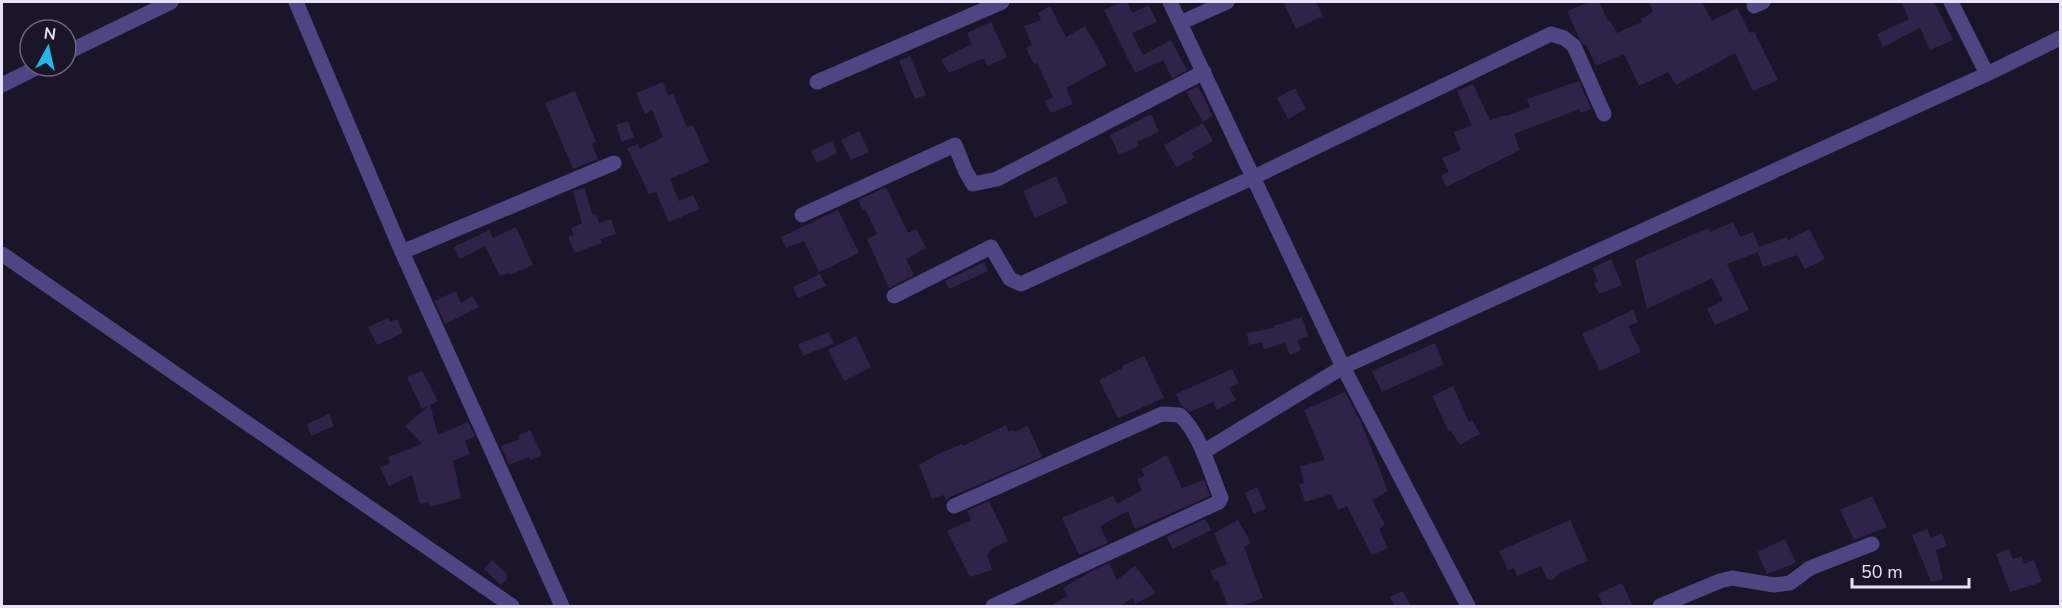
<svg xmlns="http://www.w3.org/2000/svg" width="2062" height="608" viewBox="0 0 2062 608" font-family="'Nunito Sans',sans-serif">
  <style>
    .building { fill: #302349 }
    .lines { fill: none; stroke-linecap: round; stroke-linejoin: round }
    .minor { stroke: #504583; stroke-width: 15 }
  </style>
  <rect width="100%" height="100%" fill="#1b152a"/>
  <path class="building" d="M1122,2h5l5,11 17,-8 8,17 -25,11 11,22 28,-15 16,30 -15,8 -9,-18 -28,13 -31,-63z
    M1283,2h33l7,14 -27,13z
    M1590,2h9l9,19 2,-1 7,13 25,-11 -1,-3 12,-7 -4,-10h53l10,19 25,-13 13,25 4,-2 24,49 -25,11 -18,-38 -59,32 -8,-13 -29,14 -15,-32 -28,12 -10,-22 -2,1 -5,-7 -12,-27z
    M1901,2h33l19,38 -23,10 -10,-22 -37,19 -6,-13 32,-15z
    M1050,6l16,31 19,-11 22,39 -41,23 7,16 -22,9 -6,-12 8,-4 -16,-34 -3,1 -8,-16 6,-3 -8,-19 17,-6 -3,-7z
    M991,22l16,35 -19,9 -4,-8 -35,15 -8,-13 31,-16 -5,-11z
    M910,56l16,39 -11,4 -16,-38z
    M1579,81l12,28 -10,4 -2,-4 -65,25 6,16 -74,37 -5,-12 8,-3 -7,-14 19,-8 -7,-18 18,-7 -15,-34 16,-7 17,36 16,-5 1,1 23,-9 -3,-8z
    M663,82l5,14 5,-2 14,33 6,-2 16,37 -39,17 9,22 14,-6 7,14 -31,13 -13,-30 -7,2 -22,-46 11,-4 2,5 23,-12 -11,-27 -7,4 -9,-21z
    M1196,87l3,1 14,28 -10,6 -17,-30z
    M1295,88l11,21 -18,10 -11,-21z
    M575,91l21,51 -4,2 6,15 -25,10 -28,-66z
    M1151,114l8,18 -22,10 2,4 -20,9 -9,-20z
    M628,121l6,16 -12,5 -6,-17z
    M1203,123l10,18 -21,12 2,5 -18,9 -12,-22z
    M859,131l10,21 -18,8 -10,-20z
    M832,141l5,12 -20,10 -6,-12z
    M1056,176l12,27 -33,15 -12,-27z
    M886,187l22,46 8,-4 10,19 -20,11 8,16 -25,13 -22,-49 10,-5 -12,-25 -2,1 -5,-10z
    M584,188l9,27 3,-1 3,9 12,-4 5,15 -16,5 2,4 -27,10 -7,-16 6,-2 -3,-7 11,-5 -9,-32z
    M838,210l21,43 -40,19 -15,-31 -18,7 -5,-11z
    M1733,222l7,15 13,-5 6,15 28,-10 1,3 21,-11 16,30 -20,10 -8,-14 -34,12 -5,-15 -31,12 22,46 -34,15 -8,-16 16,-8 -11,-23 -65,31 -12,-49 73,-32 2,4z
    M516,227l17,38 -23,10 -1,-2 -9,3 -15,-30 -25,13 -6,-12 35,-17 4,8z
    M1611,259l11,26 -23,9 -5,-11 4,-2 -6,-13z
    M984,262l4,9 -39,18 -4,-8z
    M820,274l6,12 -28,12 -5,-11z
    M456,291l5,12 11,-7 7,11 -34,17 -10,-23z
    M1633,310l5,12 -10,4 13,26 -41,19 -18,-37z
    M1302,317l6,19 -11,4 4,10 -11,5 -5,-12 -21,6 -2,-7 -13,3 -2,-12 27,-5 -1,-2z
    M388,318l2,4 7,-3 6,14 -26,12 -9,-18z
    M829,332l5,11 -31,13 -5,-12z
    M856,336l15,31 -27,14 -16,-31z
    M1435,343l9,21 -62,28 -10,-21z
    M1144,356l20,42 -46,20 -19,-38 24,-12 -1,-2z
    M1232,369l7,14 -10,5 7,12 -19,10 -4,-8 -23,10 -9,-7 -5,-11z
    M422,371l16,30 -8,4 8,30 30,-13 7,14 -10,5 5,13 -17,7 8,37 -31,9 -2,-5 -8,2 -8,-29 -23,11 -9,-19 10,-4 -2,-6 34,-13 -17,-18 25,-21 -8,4 -15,-32z
    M1453,386l16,36 3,-2 8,14 -20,11 -9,-14 -2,1 -17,-36z
    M1345,392l16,30 27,69 -16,9 13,25 -6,4 9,19 -16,7 -25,-49 -9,4 -7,-16 -26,8 -6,-18 5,-1 -4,-17 25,-6 -21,-50z
    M329,414l5,12 -23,10 -4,-12z
    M1006,425l3,7 4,-2 1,2 14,-6 14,31 -92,40 -4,4 -2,-6 -12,4 -13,-34 17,-10 26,-11 1,2z
    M530,430l12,25 -12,5 -1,-3 -20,8 -8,-19 19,-7 -2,-3z
    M1167,455l15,33 22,-8 6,16 -75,33 -7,-18 -28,15 8,17 -29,12 -17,-37 51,-22 4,8 25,-14 -5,-11 8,-3 -4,-7z
    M1257,487l9,21 -12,6 -9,-21z
    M1872,496l15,31 -33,13 -14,-30z
    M989,501l19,40 -19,9 1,2 -3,2 5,16 -22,7 -23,-46 24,-11 -4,-9z
    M1205,519l6,11 -38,19 -7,-12z
    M1238,520l13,23 -7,4 19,51 -22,8h-13l-10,-26 -3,1 -5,-10 17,-7 -13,-31z
    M1570,520l18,41 -29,12 -6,7 -6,-1 -6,-13 -24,10 -3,-8 -6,2 -9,-19z
    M1927,529l4,9 11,-5 5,13 -11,4 7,29 -12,3 -19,-47z
    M1785,539l11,24 -29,11 -10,-22z
    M2008,549l5,10 9,-3 2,8 10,-4 8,22 -32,10 -14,-38z
    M492,560l15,14v5l-6,6 -17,-16z
    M1109,563l8,17 18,-14 21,27 -21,11 -2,-6 -13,8h-70l18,-10 -5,-8 25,-15z
    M1622,583l11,23h-30l-5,-12z
    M1403,591l8,15h-16l-5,-9z"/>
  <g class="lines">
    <path class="minor" d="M296,2l106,250 160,354
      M1170,2l173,365 125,239
      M1951,2l36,72
      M1754,6l9,-4
      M1180,23l47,-21
      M66,53l105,-51
      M817,82l185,-80
      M2,85l38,-19
      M802,215l153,-70 10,25 8,14 24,-5 207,-107
      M402,252l212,-89
      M2,254l510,352
      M894,296l97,-49 19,32 11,5 233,-107 297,-143 13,4 10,8 30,68
      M1203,452l140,-85 644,-293 73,-36
      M954,506l208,-92 18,1c22,22 29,55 41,83l-2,4 -226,104
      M1660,606l60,-25 12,-3 42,7 16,-2 20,-15 62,-24"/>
  </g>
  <rect width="2062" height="608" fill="none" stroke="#e8e1fb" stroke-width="6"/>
  <g transform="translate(48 48) rotate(8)"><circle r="28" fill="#1b152a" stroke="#6d677e" stroke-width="1.5"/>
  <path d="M0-4.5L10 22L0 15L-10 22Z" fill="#24b7e5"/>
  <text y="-9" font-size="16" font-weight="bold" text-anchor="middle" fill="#e8e1fb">N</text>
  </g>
  <path d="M1852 578v9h117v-9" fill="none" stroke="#e8e1fb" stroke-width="3"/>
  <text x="1861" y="578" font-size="18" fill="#e8e1fb" stroke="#1b152a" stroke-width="4.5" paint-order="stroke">50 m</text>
</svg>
